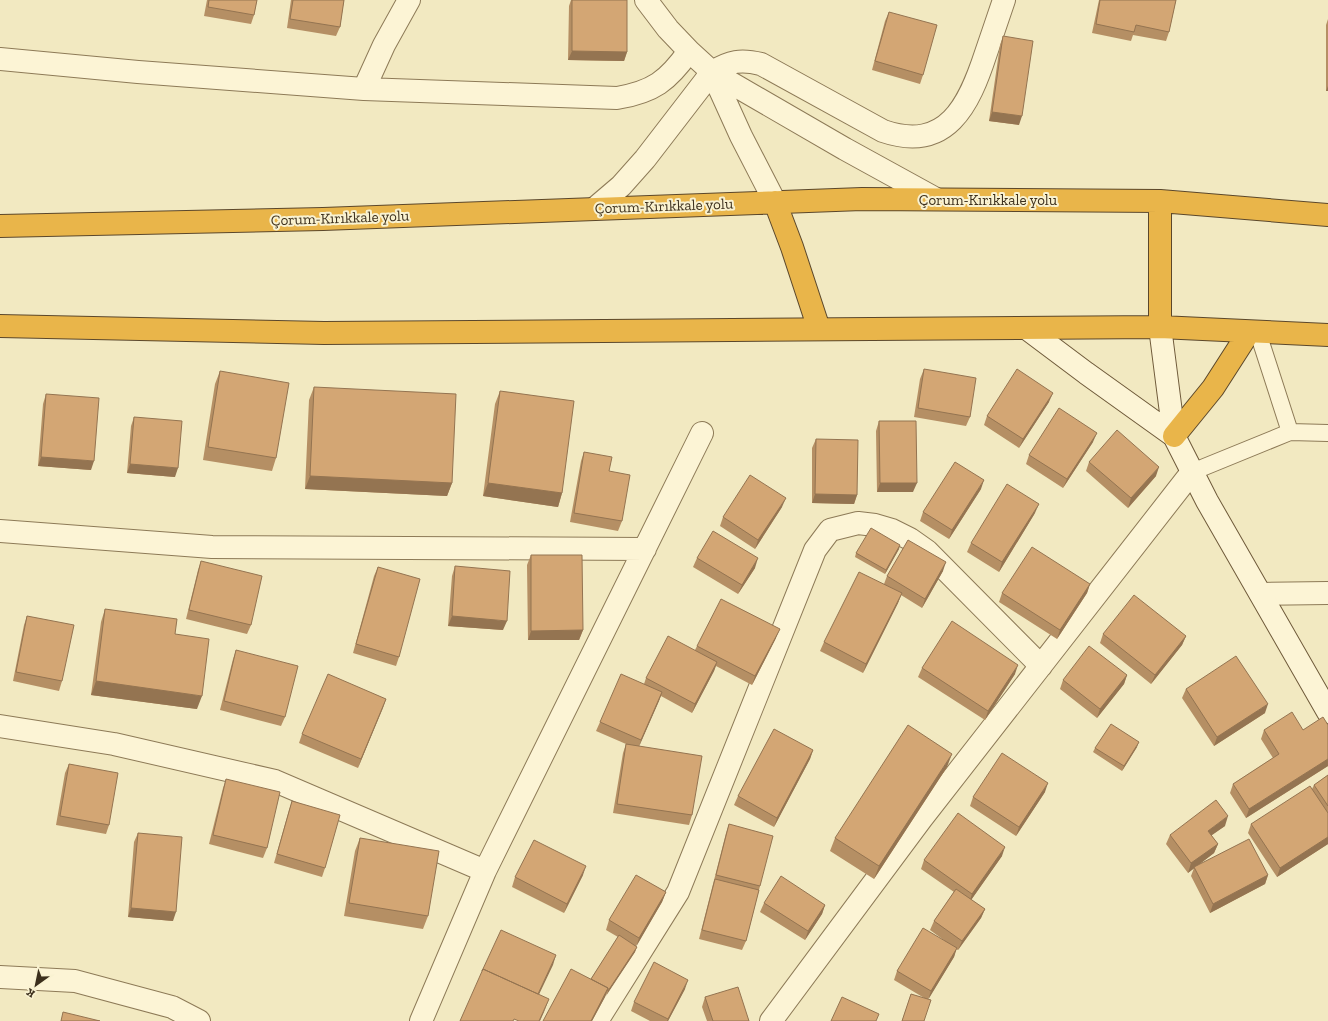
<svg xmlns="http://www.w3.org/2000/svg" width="1328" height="1021" viewBox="0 0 1328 1021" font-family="'Zilla Slab',serif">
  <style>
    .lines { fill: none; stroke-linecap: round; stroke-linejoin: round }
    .lane-casing { stroke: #8d7a57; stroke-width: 18 }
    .street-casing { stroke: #8d7a57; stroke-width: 24 }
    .secondary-casing { stroke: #6f5a3a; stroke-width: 24 }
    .highway-casing { stroke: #5b472b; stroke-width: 24 }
    .lane { stroke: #fcf4d5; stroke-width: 16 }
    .street { stroke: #fcf4d5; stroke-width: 22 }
    .secondary { stroke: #fcf4d5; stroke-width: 22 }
    .highway { stroke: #e9b54a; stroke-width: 22 }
    .wall { fill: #b58f64 }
    .shaded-wall { fill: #947451 }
    .building { fill: #d3a674; stroke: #947451 }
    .labels { text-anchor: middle; stroke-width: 4; stroke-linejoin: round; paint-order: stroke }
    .street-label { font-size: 15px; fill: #3c2f1c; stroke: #f9f2d1 }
  </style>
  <rect width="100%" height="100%" fill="#f2e9c1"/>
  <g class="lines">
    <g class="lane-casing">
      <path id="lane" d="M1258,333l32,99 38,1
        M1192,472l98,-40"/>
    </g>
    <g class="street-casing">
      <path id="street" d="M646,0l22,29 21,22 23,21 133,77 91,50
        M0,59l138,13 226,17 253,9c36,-6 51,-17 72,-47
        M712,72l29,64 34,66
        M364,89l20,-44 25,-45
        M594,209l27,-23 24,-27 67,-87c18,-11 29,-13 49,-8l122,67c64,22 86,-26 103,-78 6,-18 12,-35 18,-53
        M0,531l212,16 433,2
        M1261,594l67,-1
        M0,726l114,18 161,37 210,90
        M0,977l75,4 97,26 27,14
        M421,1021l64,-150 217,-438
        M597,1021l81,-129 137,-342 15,-20 28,-7 17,2 17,5 18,9 17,12 114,115
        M771,1021l151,-203 270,-346"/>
    </g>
    <g class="secondary-casing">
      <path id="secondary" d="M1160,327l14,109 33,65 121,211
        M1026,328l60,45 88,63"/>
    </g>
    <g class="highway-casing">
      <path id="highway" d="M775,202l17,45 27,82
        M0,226l323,-7 539,-20 298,2 168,14
        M0,326l324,7 836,-6 168,8
        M1160,327v-126
        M1174,436l39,-48 36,-56"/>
    </g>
    <use href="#lane" class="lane"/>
    <use href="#street" class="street"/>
    <use href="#secondary" class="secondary"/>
    <use href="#highway" class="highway"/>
  </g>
  <path class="wall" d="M207,0h50l-3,15 -3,9 -47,-8z
    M291,0h53l-4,27 -4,9 -49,-8z
    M571,0h1l55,52 -3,9 -56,-1 1,-54z
    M1099,0h77l-7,32 -3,9 -33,-6 -2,6 -39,-8z
    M889,12l34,63 -3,9 -48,-14 13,-49z
    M1328,19v72h-2v-66z
    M1003,36l16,89 -30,-4 11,-76z
    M924,369l46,48 -4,9 -52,-9 6,-38z
    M220,371l56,87 -4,13 -69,-11 12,-76z
    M314,387l138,96 -5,13 -142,-7 4,-89z
    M500,391l62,102 -4,14 -75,-11 12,-92z
    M46,394l45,76 -53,-4 5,-62z
    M1049,402l-30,46 -35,-23 3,-9z
    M134,417l41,60 -48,-4 4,-47z
    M879,421l34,71h-36l-1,-61z
    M816,439l41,56 -3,9 -42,-1v-55z
    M1093,442l-30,46 -37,-24 3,-9z
    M584,452l25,19 13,50 -4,10 -48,-9 11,-61z
    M1089,462l67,14 -28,32 -42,-37z
    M981,489l-32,50 -29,-18 3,-9z
    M782,507l-27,42 -35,-23 3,-9z
    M1035,513l-36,59 -32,-20 4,-9z
    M899,549l-14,25 -30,-17 1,-4z
    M531,555l52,75 -4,10h-51l-1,-75z
    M697,558l58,10 -17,26 -45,-27z
    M201,561l50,64 -4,9 -61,-15 12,-49z
    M455,566l48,64 -55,-4 4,-50z
    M378,567l21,90 -3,9 -43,-13 21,-77z
    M943,571l-21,37 -21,-13 -3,8 -35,70 -43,-22 4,-9 60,-58 3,-8z
    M1090,584l-3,9 -30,46 -58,-37 3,-9z
    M105,609l70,25 22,75 -106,-14 10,-73z
    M27,616l35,65 -3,10 -46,-10 11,-56z
    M1103,634l83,2 -4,9 -31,39 -51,-41z
    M776,638l-24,47 -36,-19 -2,5 -22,42 -31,-17 -22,50 53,69 -3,10 -76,-12 10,-60 3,-9 -30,-13 4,-9 44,-38 2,-6 49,-28 2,-4z
    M236,650l49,67 -4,9 -61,-16 13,-51z
    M922,668l93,6 -30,46 -67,-43z
    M1127,675l-3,9 -27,34 -37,-29 3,-9z
    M1186,689l79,24 -51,33 -32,-48z
    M386,699l-28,69 -59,-25 3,-9z
    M1328,725v41l-82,52 -16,-25 3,-9 40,-26 -12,-19 3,-9h39z
    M1137,747l-15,24 -29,-19 2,-4z
    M813,750l-3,9 -36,68 -40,-22 4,-9z
    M69,764l40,61 -3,9 -50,-9 9,-52z
    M947,767l-73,112 -44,-28 5,-13z
    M1328,775v69l-51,33 -29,-44 3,-9 61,-35 2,-4z
    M226,779l41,69 -4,10 -54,-14 14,-56z
    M1045,792l-29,44 -46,-30 3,-9z
    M292,801l33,67 -3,9 -48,-14 15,-53z
    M729,824l31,62 -14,55 -4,9 -43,-11 27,-106z
    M1225,826l-14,9 7,9 -4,9 -17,13 71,9 -3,9 -55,29 -19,-37 3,-8 -6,5 -22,-29 4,-9z
    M138,833l35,88 -45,-4 6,-75z
    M360,838l68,78 -5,13 -79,-13 11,-65z
    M1002,856l-31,44 14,9 -4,9 -23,32 -2,-1 -2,8 -26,42 -4,22h-22l9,-27 15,5 -32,-19 3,-9 48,-30 -15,-11 4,-9 20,-29 -33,-23 3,-9z
    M583,875l-19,38 -52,-26 3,-10z
    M666,892l-4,10 -26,44 -1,6 -29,43 -14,26h-49l48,-42 27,-42 -12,-7 3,-10z
    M764,903l61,2 -3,9 -17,26 -45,-28z
    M685,989l-17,32h-18l-19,-10 3,-9z
    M705,997l44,24h-42l-5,-14z"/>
  <path class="shaded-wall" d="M572,51l55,1 -3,9 -56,-1z
    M1328,86v5h-2z
    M992,112l30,4 -3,9 -30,-4z
    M1053,393l-4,9 -30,46 4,-9z
    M1097,433l-4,9 -30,46 4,-9z
    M41,457l53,4 -3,9 -53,-4z
    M130,464l48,4 -3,9 -48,-4z
    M1159,467l-3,9 -28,32 3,-10z
    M310,476l142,7 -5,13 -142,-7z
    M984,480l-3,9 -32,50 3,-9z
    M488,483l74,10 -4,14 -75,-11z
    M880,483h37l-4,9h-36z
    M815,494l42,1 -3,9 -42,-1z
    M786,498l-4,9 -27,42 3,-9z
    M1039,504l-4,9 -36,59 3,-10z
    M900,545l-1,4 -14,25 1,-4z
    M758,558l-3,10 -17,26 4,-9z
    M946,562l-3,9 -21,37 3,-9z
    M1090,584l-3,9 -30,46 3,-9z
    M902,593l-4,10 -35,70 3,-9z
    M452,616l55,5 -4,9 -55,-4z
    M780,629l-4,9 -24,47 3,-9z
    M583,630l-4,10h-51l3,-9z
    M1186,636l-4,9 -31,39 4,-9z
    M717,662l-3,9 -22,42 3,-9z
    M1018,665l-3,9 -30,46 3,-9z
    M1127,675l-3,9 -27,34 3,-9z
    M96,681l106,15 -5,13 -106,-14z
    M662,692l-3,9 -21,48 3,-9z
    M386,699l-3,9 -25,60 3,-9z
    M1268,704l-3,9 -51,33 3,-9z
    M1139,742l-2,5 -15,24 2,-5z
    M813,750l-3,9 -36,68 3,-9z
    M952,754l-5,13 -73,112 5,-13z
    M1328,759v7l-82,52 3,-9z
    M1048,783l-3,9 -29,44 3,-9z
    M1228,816l-3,10 -20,14 3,-9z
    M1328,837v7l-51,33 3,-9z
    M1218,844l-4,9 -26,20 3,-10z
    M1005,847l-3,9 -33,47 3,-9z
    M586,866l-3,9 -19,38 3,-9z
    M1268,875l-3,9 -55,29 3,-9z
    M666,892l-4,10 -26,45 3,-9z
    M825,905l-3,9 -17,26 3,-9z
    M131,908l45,4 -3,9 -45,-4z
    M985,909l-4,9 -23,32 4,-9z
    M637,947l-2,5 -29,44 2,-5z
    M957,948l-3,9 -26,43 3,-9z
    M556,955l-3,10 -19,40 3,-9z
    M688,980l-3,9 -17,32h-1z
    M608,988l-3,9 -13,24h-1z
    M549,999l-5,13 -4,9h-1z"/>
  <path class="building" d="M209,0h48l-3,15 -46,-8z
    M293,0h51l-4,27 -50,-8z
    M572,0h55v52l-55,-1z
    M1100,0h76l-7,32 -33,-7 -2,7 -38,-8z
    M889,12l48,13 -14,50 -48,-14z
    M1003,36l30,5 -11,75 -30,-4z
    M924,369l52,9 -6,39 -52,-9z
    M1017,369l36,24 -30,46 -36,-23z
    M220,371l69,12 -13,75 -68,-11z
    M314,387l142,7 -4,89 -142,-7z
    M500,391l74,10 -12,92 -74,-10z
    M46,394l53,4 -5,63 -53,-4z
    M1059,408l38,25 -30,46 -38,-24z
    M134,417l48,4 -4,47 -48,-4z
    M879,421h37l1,62h-37z
    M1117,430l42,37 -28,31 -42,-36z
    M816,439l42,1 -1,55 -42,-1z
    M584,452l28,5 -3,14 21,4 -8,46 -48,-8z
    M955,462l29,18 -32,50 -29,-18z
    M750,475l36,23 -28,42 -35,-23z
    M1007,484l32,20 -37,58 -31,-19z
    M871,528l29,17 -14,25 -30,-17z
    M713,531l45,27 -16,27 -45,-27z
    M908,540l38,22 -21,37 -38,-23z
    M1032,547l58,37 -30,46 -58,-37z
    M531,555h51l1,75 -52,1z
    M201,561l61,15 -11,49 -62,-15z
    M455,566l55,5 -3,50 -55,-5z
    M378,567l42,12 -21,78 -43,-13z
    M859,572l43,21 -36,71 -42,-22z
    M1134,595l52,41 -31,39 -52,-41z
    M721,599l59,30 -25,47 -58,-30z
    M105,609l72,10 -2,15 34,5 -7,57 -106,-15z
    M27,616l47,9 -12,56 -46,-9z
    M952,621l66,44 -30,46 -66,-43z
    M668,636l49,26 -22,42 -49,-26z
    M1089,646l38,29 -27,34 -37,-29z
    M236,650l62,16 -13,51 -61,-16z
    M1236,656l32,48 -51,33 -31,-48z
    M328,674l58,25 -25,60 -59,-25z
    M621,674l41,18 -21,48 -41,-18z
    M1292,712l11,18 20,-13 5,8v34l-79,50 -16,-25 46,-30 -15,-24z
    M1111,724l28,18 -15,24 -29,-18z
    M908,725l44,29 -73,112 -44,-28z
    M774,729l39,21 -36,68 -39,-22z
    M626,744l76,12 -10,59 -75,-11z
    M1002,753l46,30 -29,44 -46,-30z
    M69,764l49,9 -9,52 -49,-9z
    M1328,775v31l-14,-21z
    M226,779l54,13 -13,56 -54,-13z
    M1310,786l18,27v24l-48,31 -29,-44z
    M1216,800l12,16 -20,15 10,13 -27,19 -21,-28z
    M292,801l48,14 -15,53 -48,-14z
    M958,813l47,34 -33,47 -48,-34z
    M729,824l44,12 -13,50 -44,-11z
    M138,833l44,4 -6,75 -45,-4z
    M360,838l79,13 -11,65 -79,-13z
    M1249,839l19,36 -55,29 -19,-37z
    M534,840l52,26 -19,38 -52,-27z
    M636,875l30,17 -27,46 -30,-18z
    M781,876l44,29 -17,26 -44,-28z
    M715,879l44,11 -13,51 -44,-11z
    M956,889l29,20 -23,32 -28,-20z
    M923,928l34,20 -26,43 -34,-20z
    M501,930l55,25 -18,39 -55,-25 -1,2z
    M619,935l18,12 -29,44v-3l-17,-9z
    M654,962l34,18 -20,39 -34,-17z
    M483,969l66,30 -10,22h-20l-5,-2 -1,2h-53z
    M571,969l37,19 -17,33h-48z
    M738,987l11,34h-36l-8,-24z
    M911,994l20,6 -7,21h-22z
    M842,997l37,17 -3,7h-45z
    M63,1012l37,9h-39z"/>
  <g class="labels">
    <g class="street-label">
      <text x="988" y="205">Çorum-Kırıkkale yolu</text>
      <text transform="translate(664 206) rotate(-2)" y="5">Çorum-Kırıkkale yolu</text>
      <text transform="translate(340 218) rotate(-2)" y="5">Çorum-Kırıkkale yolu</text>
    </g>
  </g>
  <g transform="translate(36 985) rotate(213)" stroke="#f9f2d1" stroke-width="3" paint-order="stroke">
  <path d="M0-3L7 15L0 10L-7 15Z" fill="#3c2f1c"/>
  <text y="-6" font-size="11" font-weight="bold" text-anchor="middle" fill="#3c2f1c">K</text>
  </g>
</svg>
